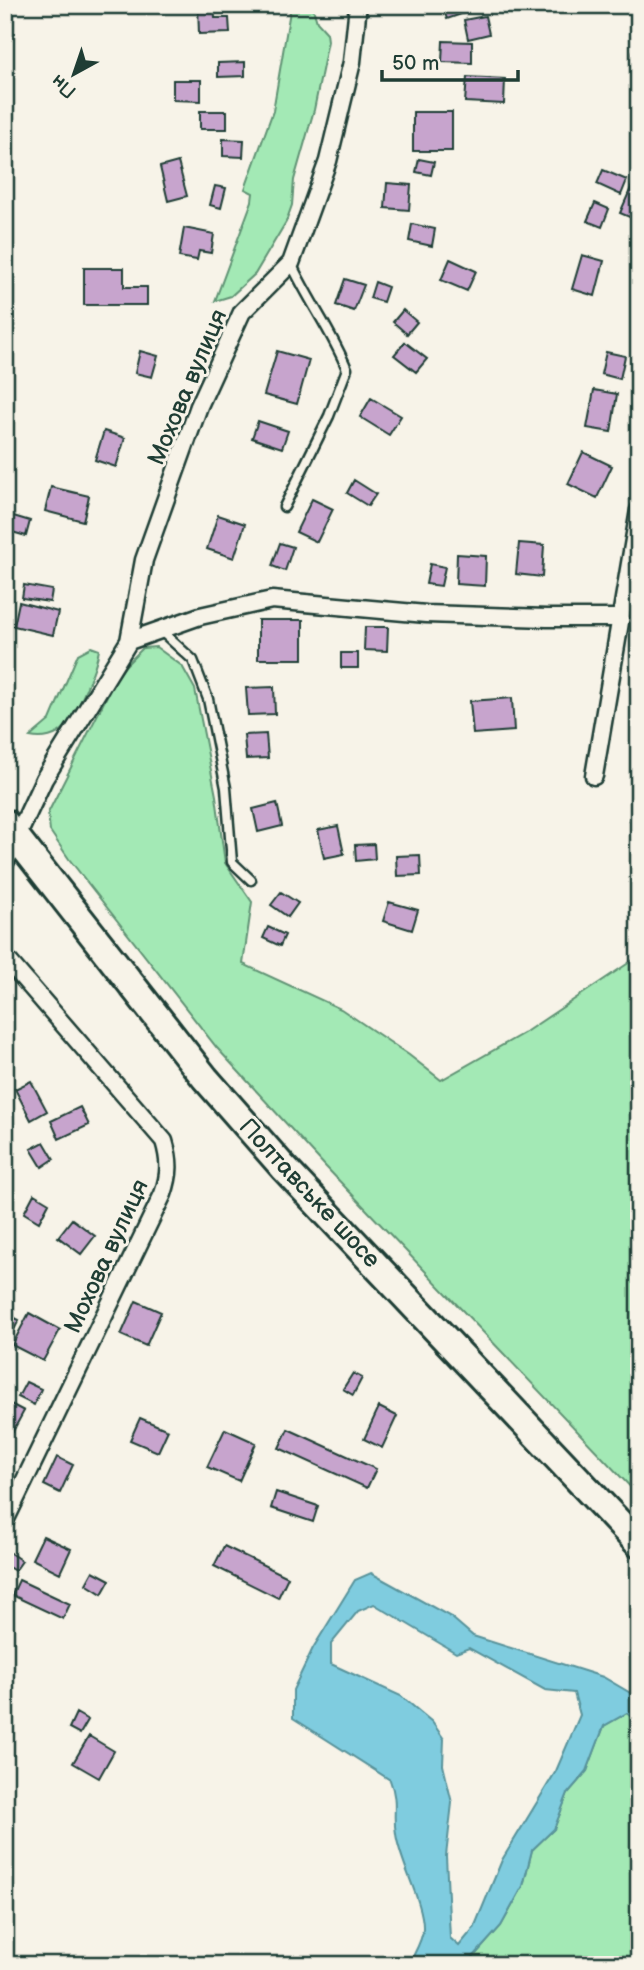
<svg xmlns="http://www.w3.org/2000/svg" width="644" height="1970" viewBox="0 0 644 1970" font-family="'Balsamiq Sans',sans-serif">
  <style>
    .green { fill: #a3e9b5; stroke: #619374; stroke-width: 2 }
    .water { fill: #7fccdf; stroke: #59939b; stroke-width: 2; fill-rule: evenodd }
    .building { fill: #c7a4cd; stroke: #1f3d34; stroke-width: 2 }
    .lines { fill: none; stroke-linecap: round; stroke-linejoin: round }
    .lane-casing { stroke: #1f3d34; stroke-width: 13 }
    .street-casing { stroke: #1f3d34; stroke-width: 21 }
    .primary-casing { stroke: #1f3d34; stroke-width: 32 }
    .lane { stroke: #f7f3e8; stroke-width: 8 }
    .street { stroke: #f7f3e8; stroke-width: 16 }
    .primary { stroke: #f7f3e8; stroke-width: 26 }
    .labels { text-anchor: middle; stroke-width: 6; stroke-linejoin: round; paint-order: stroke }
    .street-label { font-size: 24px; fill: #1f3d34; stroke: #f7f3e8 }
  </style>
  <rect width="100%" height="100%" fill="#f7f3e8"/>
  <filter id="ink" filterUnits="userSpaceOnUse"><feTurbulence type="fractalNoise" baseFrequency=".0143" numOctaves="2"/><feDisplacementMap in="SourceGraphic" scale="14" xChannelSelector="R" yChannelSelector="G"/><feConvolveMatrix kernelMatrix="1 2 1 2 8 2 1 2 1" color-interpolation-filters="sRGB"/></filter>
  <g filter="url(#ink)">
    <path class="green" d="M291,5h21l5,17 10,11 1,8 -14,69 -20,70 -2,25 -6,17 -31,52 -24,22 -16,5 37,-100 1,-8 -8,-4 28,-78z
      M91,647l8,3c-3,17 -21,63 -33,76 -9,11 -23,14 -36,11l20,-17 28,-66z
      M156,647l26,19 13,23 21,107 9,67 27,39 -9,62 98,45 68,46 32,25 83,-47 115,-77v540l-313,-329 -109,-119 -148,-189 -19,-28 -2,-18 66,-131 12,-17 17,-17z
      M627,1713l12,11v241h-173l35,-39 22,-40 9,-36 22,-21 14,-36 19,-22 17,-45z"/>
    <path class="water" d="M371,1573l80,44 22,19 130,41 36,21v26l-12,-11 -23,13 -17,45 -19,22 -14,36 -22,21 -9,36 -22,40 -35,39h-57c4,-10 14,-25 14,-36 1,-26 -23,-66 -27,-95 -4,-22 3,-30 -6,-54l-97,-62v-28l20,-42 42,-68zM374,1604l82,49 13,-5 76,42 29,3 6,22 -24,56 -54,89 -28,68 -15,18 -9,-8 -4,-82 6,-53 -9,-38 1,-26 -12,-17 -31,-26 -70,-32v-20l27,-33z"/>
    <path class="building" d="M5,5h4l2,17 -6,1z
      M198,5h16l1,13h14l1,15 -31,1z
      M442,5h23l2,7 -20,7z
      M485,16l4,18 -21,5 -4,-19z
      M443,41l29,1v21l-30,-1z
      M633,51h6v15h-7z
      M245,62v14l-27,1v-14z
      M467,77l38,2 -1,25 -39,-2z
      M173,80h28v21l-28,-1z
      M200,111h27v18h-27z
      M413,112h39v39h-39z
      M223,139l21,1 -1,17 -20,-1z
      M419,159l15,3 -3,13 -15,-3z
      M178,162l9,34 -19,5 -8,-34z
      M603,170l24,10 -6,15 -24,-11z
      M634,181l5,2v38l-19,-8z
      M387,183l24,2 -2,25 -24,-2z
      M215,186l11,2 -5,20 -11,-3z
      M595,203l14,6 -7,18 -15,-6z
      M412,224l23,5 -3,17 -23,-5z
      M184,228l30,6 -3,19 -12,-2 -2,9 -18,-3z
      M582,255l22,6 -9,35 -23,-7z
      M450,259l26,12 -9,20 -26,-11z
      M84,268h40v19h23v18h-63z
      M345,279l19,6 -10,26 -18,-6z
      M375,282l13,5 -5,15 -13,-4z
      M403,310l14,12 -10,12 -14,-12z
      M405,342l22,17 -11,13 -22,-17z
      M140,351l18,5 -6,21 -17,-4z
      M277,351l32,9 -12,44 -33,-9z
      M606,352l19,4 -5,23 -19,-5z
      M594,390l23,4 -6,38 -24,-4z
      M371,398l30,18 -12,19 -29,-18z
      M258,421l30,10 -6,17 -30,-10z
      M104,431l21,7 -9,29 -21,-7z
      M583,452l29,14 -15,32 -29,-14z
      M354,480l22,14 -8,12 -21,-13z
      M51,487l38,9 -6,25 -38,-10z
      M312,499l21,10 -16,33 -21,-10z
      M10,515l20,6 -4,15 -21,-6z
      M218,515l27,9 -11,34 -27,-9z
      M280,543l13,4 -8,24 -13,-5z
      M519,543l25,2 -2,32 -26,-3z
      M457,554l29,2 -1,30 -29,-2z
      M430,564l15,3 -4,19 -15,-2z
      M24,585l28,5 -2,12 -28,-4z
      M19,602l39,10 -5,23 -39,-9z
      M258,620h45v39h-45z
      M365,627h23l-1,24 -23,-1z
      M341,653h17v15h-17z
      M274,687l1,27 -27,1 -2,-27z
      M512,698l2,33 -41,3 -3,-33z
      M266,734l2,24 -22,1 -2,-24z
      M638,784h1v38l-9,-2z
      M277,803l5,23 -24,6 -5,-23z
      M338,826l6,28 -20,4 -6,-28z
      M374,844l1,15 -19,2 -1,-16z
      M420,855l1,20 -24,1 -1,-20z
      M281,892l17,11 -10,14 -17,-12z
      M389,902l29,8 -6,20 -29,-9z
      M268,927l17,8 -5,11 -17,-8z
      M31,1081l16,30 -16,9 -16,-31z
      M80,1107l9,18 -30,14 -8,-18z
      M44,1142l10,17 -12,8 -11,-18z
      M34,1194l15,9 -10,19 -15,-9z
      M72,1219l23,17 -14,18 -23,-17z
      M136,1301l25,11 -15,34 -25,-11z
      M5,1313l14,7 -8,16 -6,-3z
      M29,1313l31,17 -17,31 -31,-16z
      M353,1373l9,5 -9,17 -10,-6z
      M26,1382l15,7 -7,16 -16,-8z
      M5,1401l19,10 -12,22 -7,-3z
      M379,1407l18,9 -15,32 -18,-9z
      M140,1418l28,12 -10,22 -28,-12z
      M225,1429l31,14 -17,38 -32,-14z
      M288,1429l88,40 -9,19 -88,-40z
      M57,1457l16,8 -13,28 -16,-8z
      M276,1492l42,14 -5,16 -42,-14z
      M43,1536l28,13 -11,24 -28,-14z
      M224,1546l64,31 -10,21 -64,-32z
      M7,1551l15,10 -7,10 -10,-6z
      M93,1571l17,9 -8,14 -16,-10z
      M19,1580l51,24 -7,15 -51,-24z
      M76,1713l12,7 -8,14 -11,-6z
      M89,1736l25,15 -15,27 -26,-15z"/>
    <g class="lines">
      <g class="lane-casing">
        <path id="lane" d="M284,507l45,-91 18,-47c-15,-37 -39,-69 -56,-106
          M160,630l33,30 15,39 18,89 6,74 19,18"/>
      </g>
      <g class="street-casing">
        <path id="street" d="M129,641l71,-25 72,-16 154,14 121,4h74
          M594,776l45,-266
          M5,863l39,-84 85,-138 15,-81 55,-154 43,-94 49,-49 37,-102 24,-99 6,-57
          M5,957l159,184c6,20 6,33 -1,53l-158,327"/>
      </g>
      <g class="primary-casing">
        <path id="primary" d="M5,823l200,255 78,89 356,377"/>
      </g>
      <use href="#lane" class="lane"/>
      <use href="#street" class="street"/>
      <use href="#primary" class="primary"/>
    </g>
  </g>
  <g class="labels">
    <g class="street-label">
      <text transform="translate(187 387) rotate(-67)" y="8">Мохова вулиця</text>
      <text transform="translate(310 1193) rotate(47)" y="8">Полтавське шосе</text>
      <text transform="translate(106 1256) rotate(-65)" y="8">Мохова вулиця</text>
    </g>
  </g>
  <rect width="644" height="1970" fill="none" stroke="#f7f3e8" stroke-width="28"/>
  <rect x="14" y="14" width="616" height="1942" fill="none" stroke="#1f3d34" stroke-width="2.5" filter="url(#ink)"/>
  <g transform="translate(74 74) rotate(220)" stroke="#f7f3e8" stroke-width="5" paint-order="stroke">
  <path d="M0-5L12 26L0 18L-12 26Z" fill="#1f3d34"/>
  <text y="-10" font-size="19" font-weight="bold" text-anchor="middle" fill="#1f3d34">Пн</text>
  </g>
  <path d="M382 70v10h136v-10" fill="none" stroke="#1f3d34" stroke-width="3.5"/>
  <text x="392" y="70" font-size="21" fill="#1f3d34" stroke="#f7f3e8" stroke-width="5" paint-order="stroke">50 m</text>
</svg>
